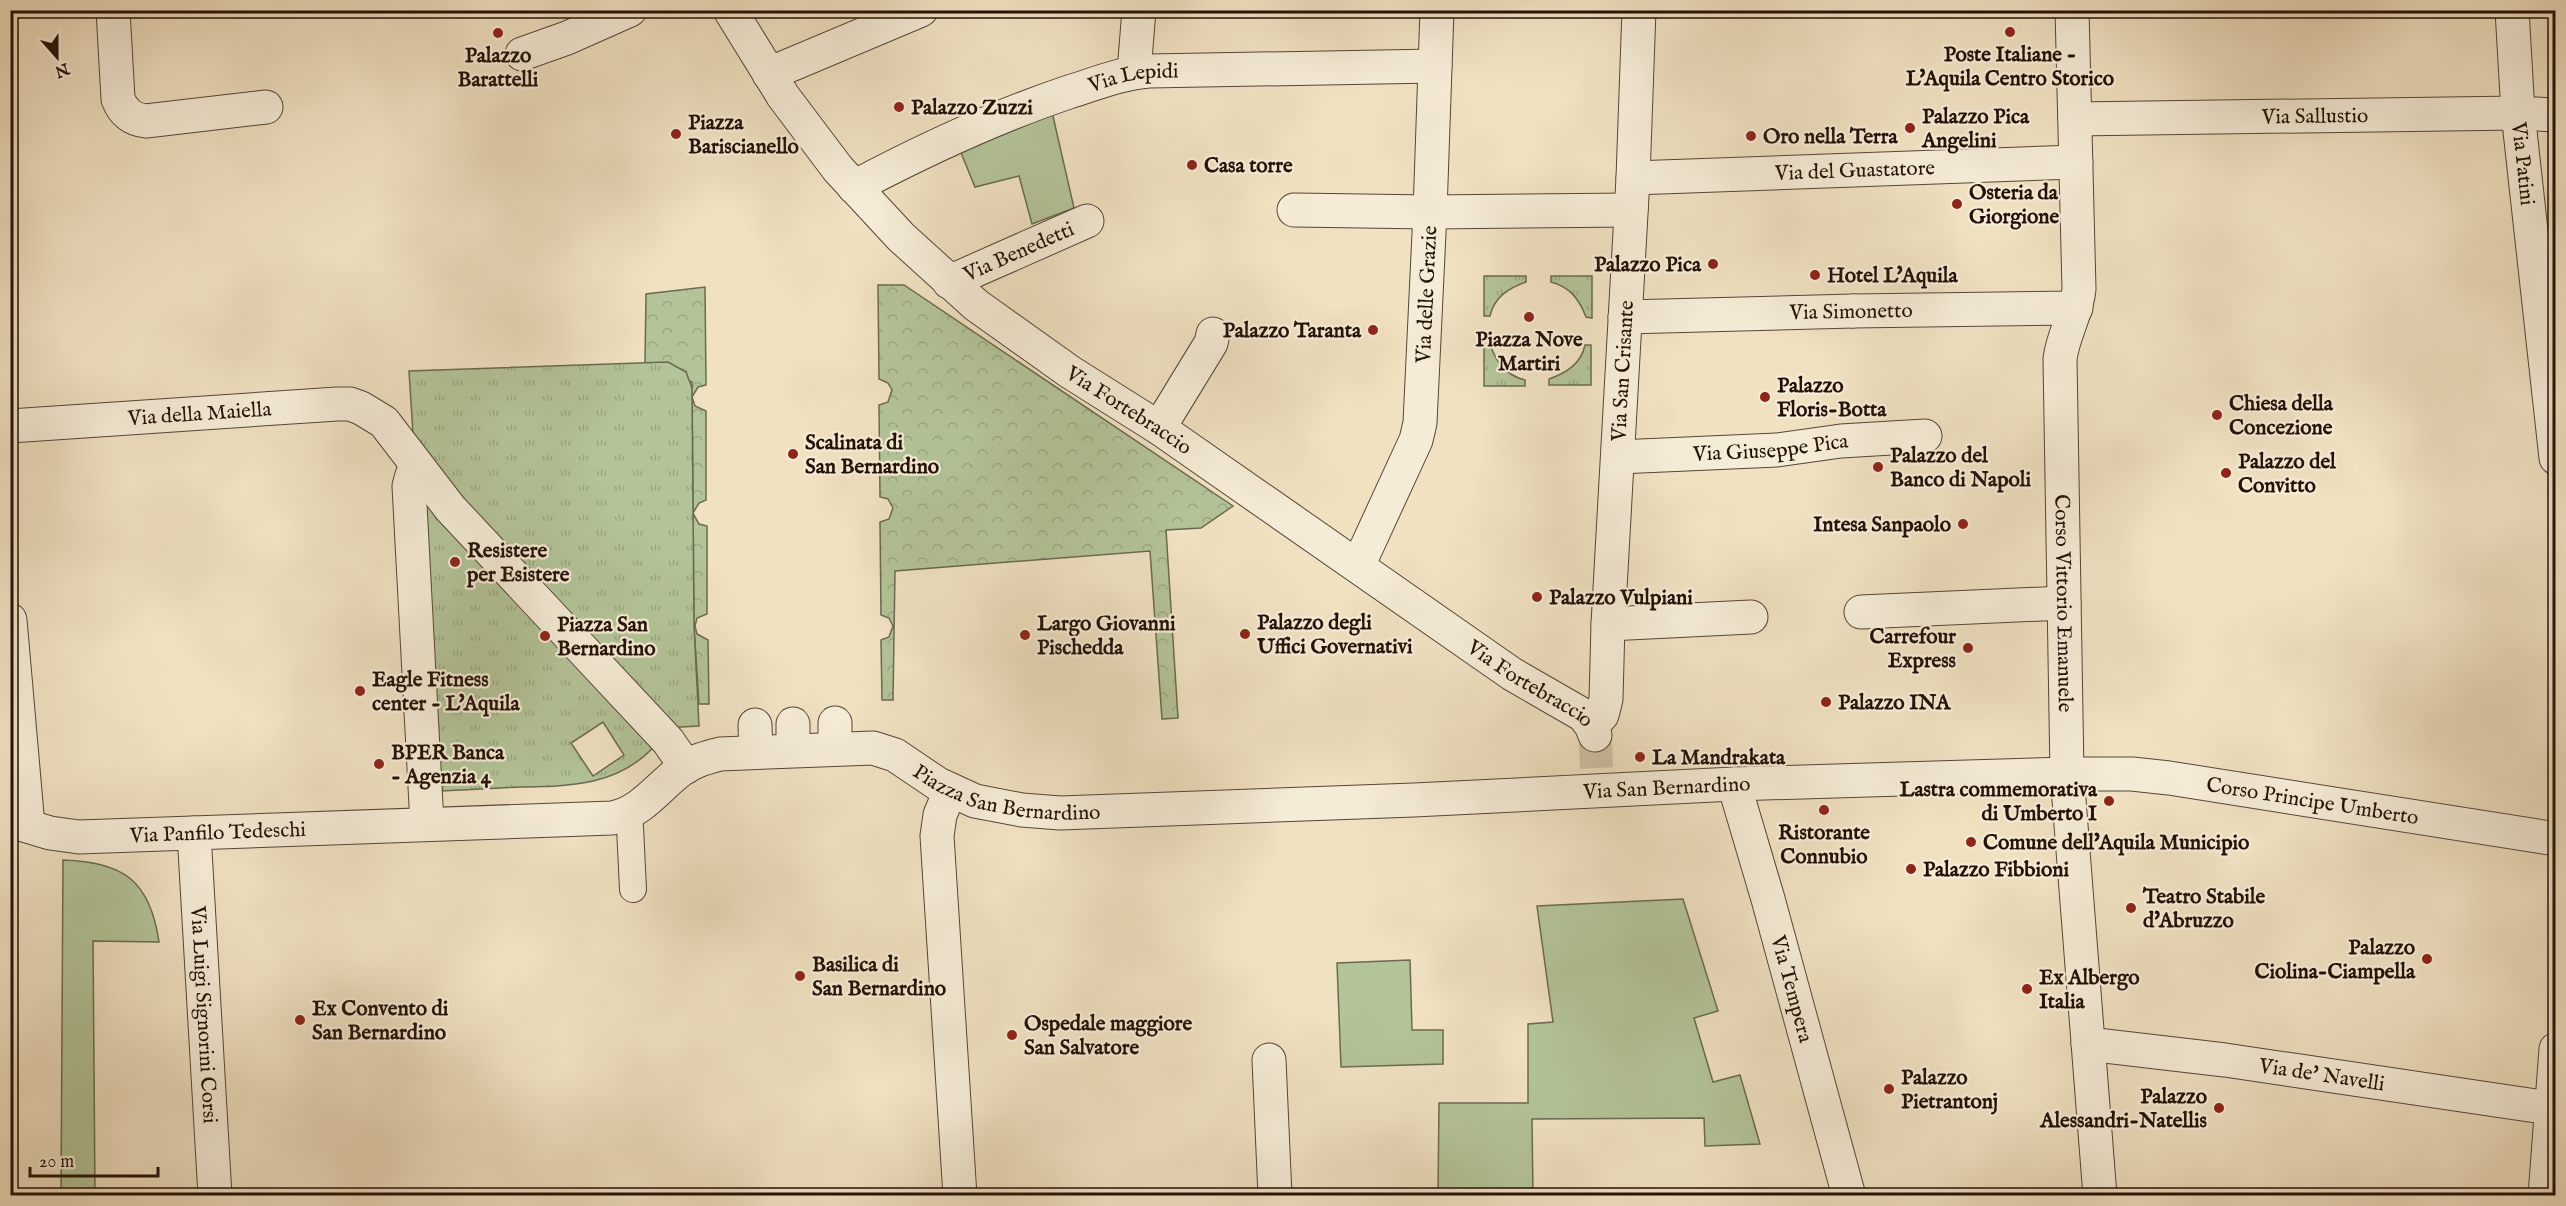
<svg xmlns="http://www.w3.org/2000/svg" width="2566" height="1206" viewBox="0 0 2566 1206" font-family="'IM FELL English',serif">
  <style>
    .green { fill: #b3c498; stroke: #6b6a50; stroke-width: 1.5 }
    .forest { fill: url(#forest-crowns); stroke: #6b6a50; stroke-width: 1.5 }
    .park { fill: url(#park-tufts); stroke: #6b6a50; stroke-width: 1.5; fill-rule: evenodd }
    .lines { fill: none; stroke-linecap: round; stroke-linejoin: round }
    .minor-tunnel { stroke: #d1c2a5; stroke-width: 33; stroke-dasharray: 33 16; stroke-linecap: butt }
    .service-casing { stroke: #564536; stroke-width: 28 }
    .pedestrian-casing { stroke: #564536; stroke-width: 35 }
    .minor-casing { stroke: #564536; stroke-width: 35 }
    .service { stroke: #f5ecd7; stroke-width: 26 }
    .pedestrian { stroke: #f5ecd7; stroke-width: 33 }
    .minor { stroke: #f5ecd7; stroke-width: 33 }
    .poi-dot { fill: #8f2418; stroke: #f5ecd7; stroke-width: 2 }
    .labels { text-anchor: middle; stroke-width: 4.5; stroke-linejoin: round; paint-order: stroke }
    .poi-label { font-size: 21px; font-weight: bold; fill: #231108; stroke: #f5ecd7; text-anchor: start }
    .street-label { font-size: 21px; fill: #231108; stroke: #f5ecd7 }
  </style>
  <defs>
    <pattern id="forest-crowns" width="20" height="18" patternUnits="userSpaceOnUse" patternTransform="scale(1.5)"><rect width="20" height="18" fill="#b3c498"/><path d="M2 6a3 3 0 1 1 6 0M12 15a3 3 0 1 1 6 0" fill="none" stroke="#9aa782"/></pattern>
    <pattern id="park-tufts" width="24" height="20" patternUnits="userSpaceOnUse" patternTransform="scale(1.5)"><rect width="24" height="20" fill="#b3c498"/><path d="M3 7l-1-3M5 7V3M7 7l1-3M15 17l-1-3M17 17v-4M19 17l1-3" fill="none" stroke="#9aa782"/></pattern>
  </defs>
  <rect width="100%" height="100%" fill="#f0e1c1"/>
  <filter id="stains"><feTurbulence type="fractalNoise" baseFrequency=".00333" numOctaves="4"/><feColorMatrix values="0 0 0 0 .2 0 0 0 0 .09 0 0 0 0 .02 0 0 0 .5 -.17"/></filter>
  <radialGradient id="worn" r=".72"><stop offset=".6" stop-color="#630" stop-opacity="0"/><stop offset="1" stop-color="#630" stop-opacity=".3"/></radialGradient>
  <path class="green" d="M1052,112l22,96 -42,16 -13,-48 -44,11 -16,-39z
    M63,860c60,2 87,20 96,82l-66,-1 2,254h-34z
    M1683,899l35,112 -24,7 19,64 27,-7 20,69 -55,2 -1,-28 -172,1 1,76h-95l1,-92h89v-79l25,-2 -16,-116z
    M1410,960l2,70h31v34l-102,3 -4,-104z"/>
  <path class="forest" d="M878,285h26l329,221 -32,22 -35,2 12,188 -16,1 -12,-168 -255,20 -2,129h-11l-1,-60 8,-3 4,-11 -4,-8 -8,-3 -1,-93 9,-3 4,-11 -5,-9 -8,-2 -1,-92 9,-3 4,-12 -4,-7 -9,-4z
    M705,287l1,98 -8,2 -6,10 3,9 11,5v89l-7,3 -6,10 6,11 8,2v88l-10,4 -2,8 2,8 11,6 1,64h-10l-5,-78 -2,-244 -47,-19 1,-69z"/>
  <path class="park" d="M1484,276h42v6c-17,6 -32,15 -36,34h-6z
    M1551,276h41v42l-6,-1c-7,-18 -16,-30 -35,-35z
    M1484,344h6c6,18 15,31 35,36v6h-41z
    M1585,345h6v40h-42v-6c17,-6 32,-15 36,-34z
    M668,362l18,10 6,16 2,238 5,100 -35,2 -216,-234 -35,-60 -4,-63z
    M422,489l231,259c-37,38 -83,38 -132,39 -28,1 -55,3 -83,4zM603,722l21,33 -31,21 -22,-33z"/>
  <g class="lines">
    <path class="minor-tunnel" d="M1595,735l2,42"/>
    <g class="service-casing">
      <path id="service" d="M627,814l3,13 3,62"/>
    </g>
    <g class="pedestrian-casing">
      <g id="pedestrian">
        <path id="s1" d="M2072,10l7,279c-2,25 -16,45 -19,70l7,415 33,422"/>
        <path id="s2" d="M2075,119l443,-6 38,345"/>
        <path id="s3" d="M1633,178l443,-16"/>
        <path d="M1853,311l223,-3"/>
        <path d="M1861,612l203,-9"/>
        <path d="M835,723v26"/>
        <path d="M755,725l1,27"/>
        <path d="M793,750v-26"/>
        <path d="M950,791l-10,24 -3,21 23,360"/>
        <path d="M1269,1060l6,136"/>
      </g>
    </g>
    <g class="minor-casing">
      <g id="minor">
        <path d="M113,10l5,89c5,13 14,21 28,22l120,-14"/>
        <path id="s4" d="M730,10l53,86 55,73 63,68 75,68 94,67 89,56 353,246 71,41 8,10 4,10"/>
        <path d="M2512,10l6,103 38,2"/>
        <path d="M522,54l45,-16 63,-28"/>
        <path d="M1134,72l5,-62"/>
        <path d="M769,74l152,-64"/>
        <path id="s5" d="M854,187c70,-37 140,-70 215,-95 26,-8 52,-19 80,-21l286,-5"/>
        <path d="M1294,210l136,2 201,-2"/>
        <path id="s6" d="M949,282l138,-61"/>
        <path d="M1625,317l228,-6"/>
        <path id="s7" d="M10,426l327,-22h13l11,4 23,14 66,86 218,233 18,26"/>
        <path d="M1159,428l52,-85 2,-9"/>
        <path id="s8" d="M1618,457l159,-7 64,-9 84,-5"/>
        <path d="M419,469l-7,6 -3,11 18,338"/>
        <path id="s9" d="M1358,566l58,-126 4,-17 10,-211 7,-202"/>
        <path d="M10,620l18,206"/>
        <path d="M1608,624l143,-7"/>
        <path id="s10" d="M1591,725l11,-10 4,-16 2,-75 25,-446 6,-168"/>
        <path id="s11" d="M1734,784l34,115 81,297"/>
        <path id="s12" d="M10,821l40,12 29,4 533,-19c29,-5 46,-31 69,-48 12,-9 25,-12 39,-16l153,-6 22,7 43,29 37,17 47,9 38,3 354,-13 320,-16 333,-10h65l37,4 387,61"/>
        <path id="s13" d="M194,833l21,363"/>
        <path id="s14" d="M2088,1044l137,16 331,49"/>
        <path d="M2545,1196l11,-147"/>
      </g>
    </g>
    <use href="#service" class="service"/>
    <use href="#pedestrian" class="pedestrian"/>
    <use href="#minor" class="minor"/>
  </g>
  <g class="poi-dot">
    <circle cx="2010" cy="32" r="6"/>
    <circle cx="498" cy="33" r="6"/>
    <circle cx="899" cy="107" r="6"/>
    <circle cx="1910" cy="128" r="6"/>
    <circle cx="676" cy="134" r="6"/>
    <circle cx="1751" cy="136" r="6"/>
    <circle cx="1192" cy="165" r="6"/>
    <circle cx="1957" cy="204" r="6"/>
    <circle cx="1713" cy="264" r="6"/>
    <circle cx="1815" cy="275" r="6"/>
    <circle cx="1529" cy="317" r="6"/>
    <circle cx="1373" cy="330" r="6"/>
    <circle cx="1765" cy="397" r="6"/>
    <circle cx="2217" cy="415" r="6"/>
    <circle cx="793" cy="454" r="6"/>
    <circle cx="1878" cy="467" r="6"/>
    <circle cx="2226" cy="473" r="6"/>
    <circle cx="1963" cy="524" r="6"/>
    <circle cx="455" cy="562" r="6"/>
    <circle cx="1537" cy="597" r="6"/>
    <circle cx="1245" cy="634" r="6"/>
    <circle cx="1025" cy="635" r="6"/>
    <circle cx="545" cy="636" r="6"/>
    <circle cx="1968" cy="648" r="6"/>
    <circle cx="360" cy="691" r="6"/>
    <circle cx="1826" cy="702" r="6"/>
    <circle cx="1640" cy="757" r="6"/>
    <circle cx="379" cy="764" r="6"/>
    <circle cx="2109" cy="801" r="6"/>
    <circle cx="1824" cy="810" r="6"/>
    <circle cx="1971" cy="842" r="6"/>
    <circle cx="1911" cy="869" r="6"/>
    <circle cx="2131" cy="908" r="6"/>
    <circle cx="2427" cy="959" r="6"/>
    <circle cx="800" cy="976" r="6"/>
    <circle cx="2027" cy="989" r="6"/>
    <circle cx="300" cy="1020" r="6"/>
    <circle cx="1012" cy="1035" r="6"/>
    <circle cx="1889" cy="1089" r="6"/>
    <circle cx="2219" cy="1108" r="6"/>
  </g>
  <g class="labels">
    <g class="poi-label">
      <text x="2010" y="61" text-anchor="middle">Poste Italiane -<tspan x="2010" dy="24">L'Aquila Centro Storico</tspan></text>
      <text x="498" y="62" text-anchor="middle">Palazzo<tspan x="498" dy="24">Barattelli</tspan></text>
      <text x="911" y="114">Palazzo Zuzzi</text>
      <text x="1922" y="123">Palazzo Pica<tspan x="1922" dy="24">Angelini</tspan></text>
      <text x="688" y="129">Piazza<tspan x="688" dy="24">Bariscianello</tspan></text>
      <text x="1763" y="143">Oro nella Terra</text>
      <text x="1204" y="172">Casa torre</text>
      <text x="1969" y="199">Osteria da<tspan x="1969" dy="24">Giorgione</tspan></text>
      <text x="1701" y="271" text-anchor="end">Palazzo Pica</text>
      <text x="1827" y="282">Hotel L'Aquila</text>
      <text x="1361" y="337" text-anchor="end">Palazzo Taranta</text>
      <text x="1529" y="346" text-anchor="middle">Piazza Nove<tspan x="1529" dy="24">Martiri</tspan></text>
      <text x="1777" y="392">Palazzo<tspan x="1777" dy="24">Floris-Botta</tspan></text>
      <text x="2229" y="410">Chiesa della<tspan x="2229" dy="24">Concezione</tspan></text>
      <text x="805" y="449">Scalinata di<tspan x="805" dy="24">San Bernardino</tspan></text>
      <text x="1890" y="462">Palazzo del<tspan x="1890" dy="24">Banco di Napoli</tspan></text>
      <text x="2238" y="468">Palazzo del<tspan x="2238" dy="24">Convitto</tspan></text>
      <text x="1951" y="531" text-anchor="end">Intesa Sanpaolo</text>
      <text x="467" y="557">Resistere<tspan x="467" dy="24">per Esistere</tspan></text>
      <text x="1549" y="604">Palazzo Vulpiani</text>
      <text x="1257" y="629">Palazzo degli<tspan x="1257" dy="24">Uffici Governativi</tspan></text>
      <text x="1037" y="630">Largo Giovanni<tspan x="1037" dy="24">Pischedda</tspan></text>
      <text x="557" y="631">Piazza San<tspan x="557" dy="24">Bernardino</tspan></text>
      <text x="1956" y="643" text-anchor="end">Carrefour<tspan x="1956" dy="24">Express</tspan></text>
      <text x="372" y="686">Eagle Fitness<tspan x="372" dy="24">center - L'Aquila</tspan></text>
      <text x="1838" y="709">Palazzo INA</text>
      <text x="391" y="759">BPER Banca<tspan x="391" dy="24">- Agenzia 4</tspan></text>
      <text x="1652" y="764">La Mandrakata</text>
      <text x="2097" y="796" text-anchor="end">Lastra commemorativa<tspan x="2097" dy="24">di Umberto I</tspan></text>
      <text x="1824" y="839" text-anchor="middle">Ristorante<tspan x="1824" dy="24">Connubio</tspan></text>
      <text x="1983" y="849">Comune dell'Aquila Municipio</text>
      <text x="1923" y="876">Palazzo Fibbioni</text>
      <text x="2143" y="903">Teatro Stabile<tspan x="2143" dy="24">d'Abruzzo</tspan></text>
      <text x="2415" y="954" text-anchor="end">Palazzo<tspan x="2415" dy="24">Ciolina-Ciampella</tspan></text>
      <text x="812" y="971">Basilica di<tspan x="812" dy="24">San Bernardino</tspan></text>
      <text x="2039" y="984">Ex Albergo<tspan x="2039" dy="24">Italia</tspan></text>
      <text x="312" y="1015">Ex Convento di<tspan x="312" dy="24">San Bernardino</tspan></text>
      <text x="1024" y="1030">Ospedale maggiore<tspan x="1024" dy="24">San Salvatore</tspan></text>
      <text x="1901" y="1084">Palazzo<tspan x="1901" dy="24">Pietrantonj</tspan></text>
      <text x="2207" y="1103" text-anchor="end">Palazzo<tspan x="2207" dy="24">Alessandri-Natellis</tspan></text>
    </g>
    <g class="street-label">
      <text dy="7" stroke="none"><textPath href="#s5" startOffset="302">Via Lepidi</textPath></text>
      <text dy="7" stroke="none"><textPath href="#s2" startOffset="240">Via Sallustio</textPath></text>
      <text dy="7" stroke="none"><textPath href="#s2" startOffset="494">Via Patini</textPath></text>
      <text dy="7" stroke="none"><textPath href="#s3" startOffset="222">Via del Guastatore</textPath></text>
      <text dy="7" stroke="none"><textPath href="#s6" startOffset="76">Via Benedetti</textPath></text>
      <text dy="7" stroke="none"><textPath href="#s9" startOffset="285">Via delle Grazie</textPath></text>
      <text transform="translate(1851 311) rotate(-1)" y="7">Via Simonetto</text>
      <text dy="7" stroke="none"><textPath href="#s10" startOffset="360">Via San Crisante</textPath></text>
      <text dy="7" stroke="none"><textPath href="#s4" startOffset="572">Via Fortebraccio</textPath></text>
      <text dy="7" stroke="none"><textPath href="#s7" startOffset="190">Via della Maiella</textPath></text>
      <text dy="7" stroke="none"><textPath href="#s8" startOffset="153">Via Giuseppe Pica</textPath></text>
      <text dy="7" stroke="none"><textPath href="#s1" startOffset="596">Corso Vittorio Emanuele</textPath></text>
      <text dy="7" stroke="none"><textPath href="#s4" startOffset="1058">Via Fortebraccio</textPath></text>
      <text dy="7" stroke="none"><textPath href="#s12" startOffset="1030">Piazza San Bernardino</textPath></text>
      <text dy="7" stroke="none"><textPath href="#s12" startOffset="1694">Via San Bernardino</textPath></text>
      <text dy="7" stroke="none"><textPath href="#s12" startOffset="2342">Corso Principe Umberto</textPath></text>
      <text dy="7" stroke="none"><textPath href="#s12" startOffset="210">Via Panfilo Tedeschi</textPath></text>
      <text dy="7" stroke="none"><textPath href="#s11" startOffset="213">Via Tempera</textPath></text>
      <text dy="7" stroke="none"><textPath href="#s13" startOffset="182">Via Luigi Signorini Corsi</textPath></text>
      <text dy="7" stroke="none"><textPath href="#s14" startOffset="236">Via de' Navelli</textPath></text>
    </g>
  </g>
  <rect width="2566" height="1206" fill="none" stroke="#f0e1c1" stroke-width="36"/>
  <rect x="12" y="12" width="2542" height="1182" fill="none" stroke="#231108" stroke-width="3"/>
  <rect x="18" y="18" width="2530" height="1170" fill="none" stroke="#231108" stroke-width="1.5"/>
  <g transform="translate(57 57) rotate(159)" stroke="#f5ecd7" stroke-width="4.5" paint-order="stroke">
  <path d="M0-4.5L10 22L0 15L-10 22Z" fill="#231108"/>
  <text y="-9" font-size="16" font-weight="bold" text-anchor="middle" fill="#231108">N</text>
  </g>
  <path d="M30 1167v9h128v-9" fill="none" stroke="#231108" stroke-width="3"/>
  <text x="39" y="1167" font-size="18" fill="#231108" stroke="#f5ecd7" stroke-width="4.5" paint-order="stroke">20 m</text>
  <rect width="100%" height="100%" filter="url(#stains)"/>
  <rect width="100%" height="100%" fill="url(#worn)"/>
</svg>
